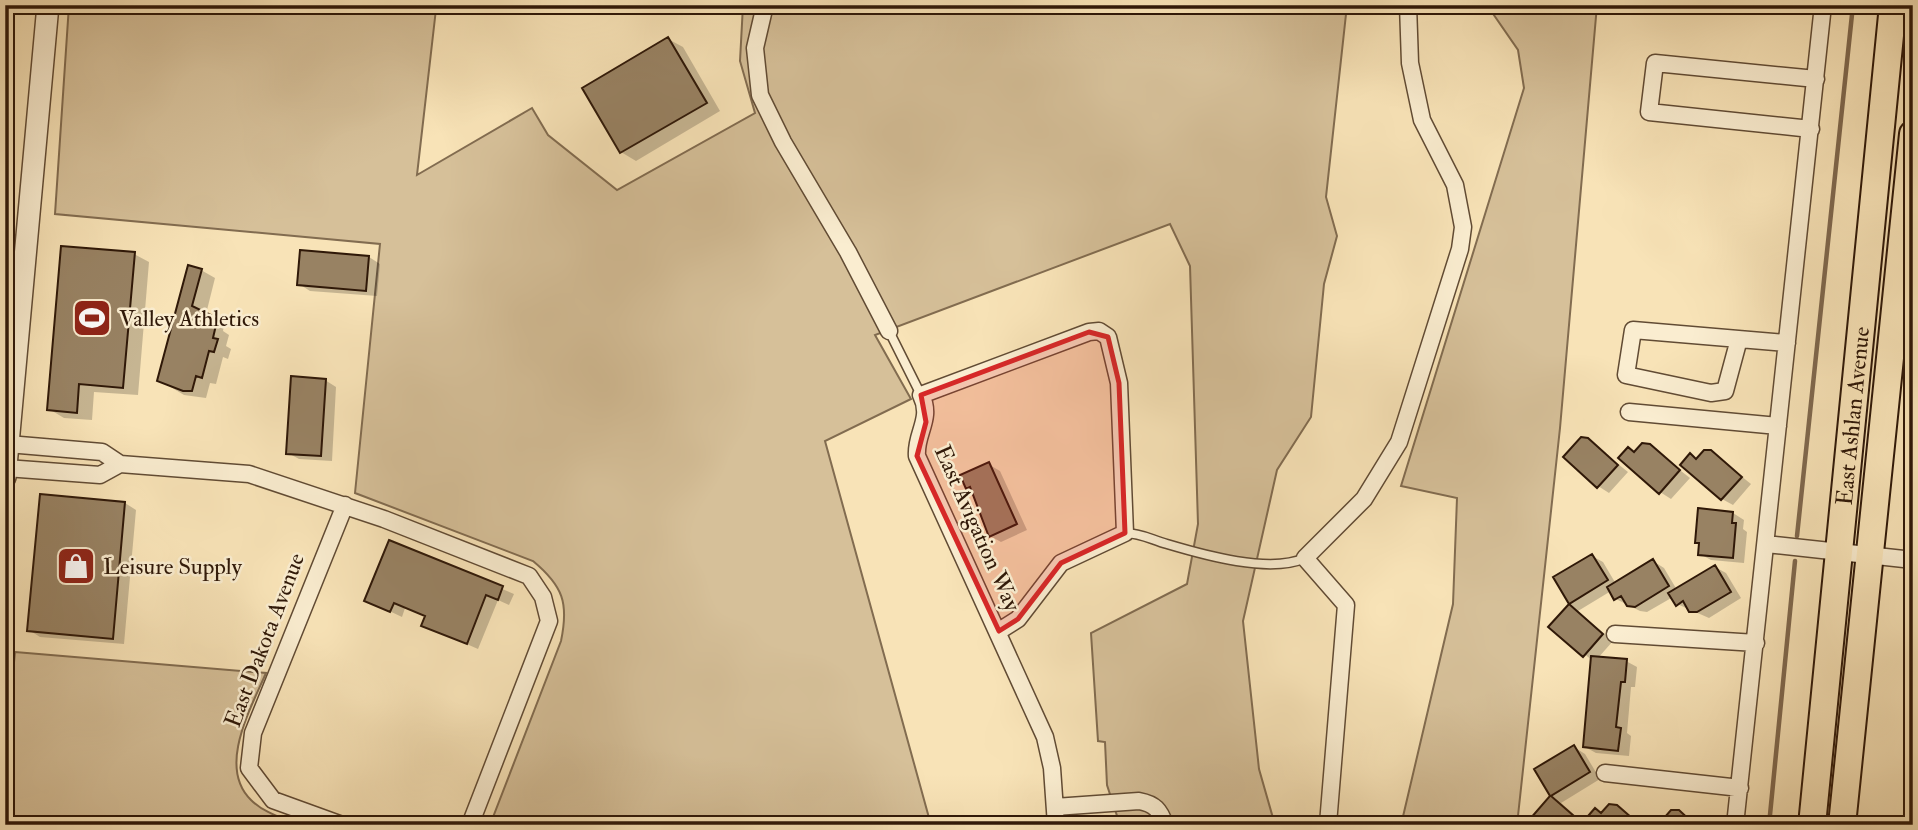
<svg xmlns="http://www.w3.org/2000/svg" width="1918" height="830" viewBox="0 0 1918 830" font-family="'IM FELL Double Pica',serif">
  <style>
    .green { fill: #d6c099; stroke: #826c50; stroke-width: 2 }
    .shadow { fill: #0003 }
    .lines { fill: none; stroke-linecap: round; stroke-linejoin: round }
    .stream { stroke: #7f684e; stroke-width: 4.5 }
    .building { fill: #988263; stroke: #2f1808; stroke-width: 2 }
    .service-casing { stroke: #614b34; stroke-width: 11 }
    .minor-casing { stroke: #614b34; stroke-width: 19 }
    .tertiary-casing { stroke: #614b34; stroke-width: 24 }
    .primary-casing { stroke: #2f1808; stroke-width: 30 }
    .service { stroke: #faedd0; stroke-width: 8 }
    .minor { stroke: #faedd0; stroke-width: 16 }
    .tertiary { stroke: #faedd0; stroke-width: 21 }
    .primary { stroke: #f8e3b7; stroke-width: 26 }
    .marked { fill: #d62828; fill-opacity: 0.2; stroke: #d62828; stroke-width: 5; stroke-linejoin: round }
    .labels { text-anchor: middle; stroke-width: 5; stroke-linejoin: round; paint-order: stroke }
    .poi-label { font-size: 23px; fill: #2f1808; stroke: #faedd0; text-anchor: start }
    .street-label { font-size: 23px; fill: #2f1808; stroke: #faedd0 }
  </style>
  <rect width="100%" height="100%" fill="#f8e3b7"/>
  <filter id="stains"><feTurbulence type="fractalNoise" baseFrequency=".00286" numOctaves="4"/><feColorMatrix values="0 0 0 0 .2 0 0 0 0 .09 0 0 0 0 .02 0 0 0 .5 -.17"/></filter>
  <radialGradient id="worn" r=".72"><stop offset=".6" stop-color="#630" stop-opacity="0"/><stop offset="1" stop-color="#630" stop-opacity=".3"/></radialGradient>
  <path class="green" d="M69,5h374l-7,4 -19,166 115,-67 16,27 69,55 138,-77 -15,-52 3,-56h604l-21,192 11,39 -13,48 -13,133 -34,53 -34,151 16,148 16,56h-155l-13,-40 -2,-43 -7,-1 -7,-108 96,-49 11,-60 -8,-258 -20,-42 -295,111 36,64 -86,42 106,384h-441l71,-184c8,-38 2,-55 -28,-80l-178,-68 25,-249 -325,-30z
    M1487,5h110l-37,423 -43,397h-116l52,-221 4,-106 -56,-12 123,-398 -6,-38z
    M15,652l251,21c-15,35 -49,94 -15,127 13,13 32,18 48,25h-294v-69z"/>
  <path class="shadow" d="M668,39l15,8 37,64 -84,50 -15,-9z
    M134,254l15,8 -11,133 -44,-3 -2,28 -28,-2 -15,-9z
    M369,257l11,7 -3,32 -67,-5 -11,-7z
    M201,270l14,8 -9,36 18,11 -1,6 6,4 -3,11 5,3 -3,10 -5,-2 -7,27 -6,-1 -4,15 -22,-3 -25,-15z
    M325,380l11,7 -4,74 -33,-2 -11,-6z
    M1587,439l41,33 -19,21 -11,-7z
    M1649,446l41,32 -19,21 -11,-7 -24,-39z
    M1711,452l40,32 -18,21 -11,-6 -32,-44 8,5z
    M988,464l12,7 27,59 -26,12 -11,-6 -17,-45 -6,-4z
    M125,503l11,7 -12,134 -84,-7 -11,-7z
    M1733,513l11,7 -1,9 4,3 -3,31 -33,-3 -11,-6v-10l-4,-2z
    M390,542l124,52 -5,11 -11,-5 -20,49 -55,-24 3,-8 -21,-9 -3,9 -36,-17z
    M1592,556l11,6 13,22 37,-23 11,7 13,22 38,-23 11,6 15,25 -32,20 -32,-14 -4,-7 -26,15 -7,-1 -24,-12 -5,-8 -33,20 35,30 -15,17 28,3 11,6 -2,20h-4l-4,46 4,3 -2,20 -33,-3 -11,-6 8,-86 -42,-34 20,-23 -16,-26z
    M1574,747l11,7 15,25 -39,24 25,22 -54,-6 20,-23 -15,-27z
    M1678,812l19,13 -47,-1 8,-9 7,5z"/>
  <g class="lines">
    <path class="stream" d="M1797,536l56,-531
      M1769,825l26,-264"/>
  </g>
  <path class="building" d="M668,37l39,66 -87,50 -38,-65z
    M61,246l74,6 -12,136 -44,-4 -2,29 -30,-3z
    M300,250l69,6 -3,35 -69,-6z
    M188,265l14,4 -10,37 19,9 -2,8 7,2 -3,13 5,1 -4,13 -5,-1 -7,27 -6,-2 -4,15h-9l-26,-10z
    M291,376l35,3 -5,77 -35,-2z
    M1581,437l7,1 30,27 -21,23 -34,-31z
    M1642,443l8,1 30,26 -21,24 -41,-36 10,-11 6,5z
    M1704,450h7l31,27 -21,23 -41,-35 10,-12 6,6z
    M989,462l28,62 -28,13 -19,-50 -4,2 -6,-14z
    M40,494l85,8 -12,137 -86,-8z
    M1698,508l35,4 -1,11h4l-3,35 -35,-3 1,-12h-4z
    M389,540l114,46 -5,14 -12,-5 -19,49 -46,-18 4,-10 -31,-13 -4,9 -26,-11z
    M1592,554l16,26 -39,24 -16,-27z
    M1653,559l16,27 -34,21 -8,-1 -6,-10 -7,4 -7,-13z
    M1715,565l16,27 -34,20h-8l-6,-11 -7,5 -8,-13z
    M1569,604l34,30 -20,23 -35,-30z
    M1591,656l36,3 -2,23h-4l-5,45 5,1 -3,23 -35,-4z
    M1574,745l16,27 -39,24 31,27 13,-15 6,5 8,-9 8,1 23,20h-103l-7,-6 20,-23 -16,-27z
    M1671,810h8l16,15h-37z"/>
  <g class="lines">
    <g class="service-casing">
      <path id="service" d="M889,331l32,64
        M1125,533c16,0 27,7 42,11 37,11 103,30 138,14"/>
    </g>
    <g class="minor-casing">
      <path id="minor" d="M765,5l-10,43 5,47 23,47 65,110 41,79
        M1811,129l-162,-17 6,-49 161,16
        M1739,339l-14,52 -14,2 -85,-18 7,-45 154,13
        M1629,412l149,14
        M8,444l94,8 18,12
        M6,468l94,7 20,-11 129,10 135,45 145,57 14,21 6,24 -79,204
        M1766,544l147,16
        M999,631l19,-12 43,-56 64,-30 -6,-150 -11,-46 -9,-6 -10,1 -168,63c12,24 -6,38 -4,61l128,281 7,31 4,57
        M1615,634l141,9
        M1605,773l135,15
        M1055,807l84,-6c16,3 21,9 26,24
        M1328,824l18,-219 -41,-47 59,-59 35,-57 61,-193 3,-22 -8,-42 -33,-65 -12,-57 -2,-58
        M342,825l-69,-25 -24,-32 4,-35 92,-228
        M1735,825l88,-820"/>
    </g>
    <g class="tertiary-casing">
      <path id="tertiary" d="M5,477l43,-472"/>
    </g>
    <g class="primary-casing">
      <g id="primary">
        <path id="s1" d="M1812,825l81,-820"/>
        <path d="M1842,825l71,-691"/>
      </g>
    </g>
    <use href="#service" class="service"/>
    <use href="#minor" class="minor"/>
    <use href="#tertiary" class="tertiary"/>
    <use href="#primary" class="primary"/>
  </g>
  <path class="marked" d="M1089,332l19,5 11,46 6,150 -64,30 -43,56 -19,12 -82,-175 9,-34 -5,-27z"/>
  <defs>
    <g id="stadium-square" transform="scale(2.0125)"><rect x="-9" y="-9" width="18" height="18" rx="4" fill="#8f2418" stroke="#faedd0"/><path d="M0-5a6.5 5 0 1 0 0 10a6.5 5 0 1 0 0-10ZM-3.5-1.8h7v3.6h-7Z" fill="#fff"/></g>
    <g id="shop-square" transform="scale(2.0125)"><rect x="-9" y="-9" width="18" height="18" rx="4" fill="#8f2418" stroke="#faedd0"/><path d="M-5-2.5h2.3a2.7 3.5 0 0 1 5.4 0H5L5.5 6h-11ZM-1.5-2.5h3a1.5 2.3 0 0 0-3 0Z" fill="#fff"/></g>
  </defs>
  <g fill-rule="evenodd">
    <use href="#stadium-square" x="92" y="318"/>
    <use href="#shop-square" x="76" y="566"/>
  </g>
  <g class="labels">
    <g class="poi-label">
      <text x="119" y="326">Valley Athletics</text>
      <text x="103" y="574">Leisure Supply</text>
    </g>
    <g class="street-label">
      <text dy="8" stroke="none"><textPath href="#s1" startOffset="411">East Ashlan Avenue</textPath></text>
      <text transform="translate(978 528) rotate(66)" y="8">East Avigation Way</text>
      <text transform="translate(264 640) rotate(-69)" y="8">East Dakota Avenue</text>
    </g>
  </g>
  <rect width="1918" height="830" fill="none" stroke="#f8e3b7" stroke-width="28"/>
  <rect x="7" y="7" width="1904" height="816" fill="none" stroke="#2f1808" stroke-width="3.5"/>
  <rect x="14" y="14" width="1890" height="802" fill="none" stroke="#2f1808" stroke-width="2"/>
  <rect width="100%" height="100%" filter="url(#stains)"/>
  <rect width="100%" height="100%" fill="url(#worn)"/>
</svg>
